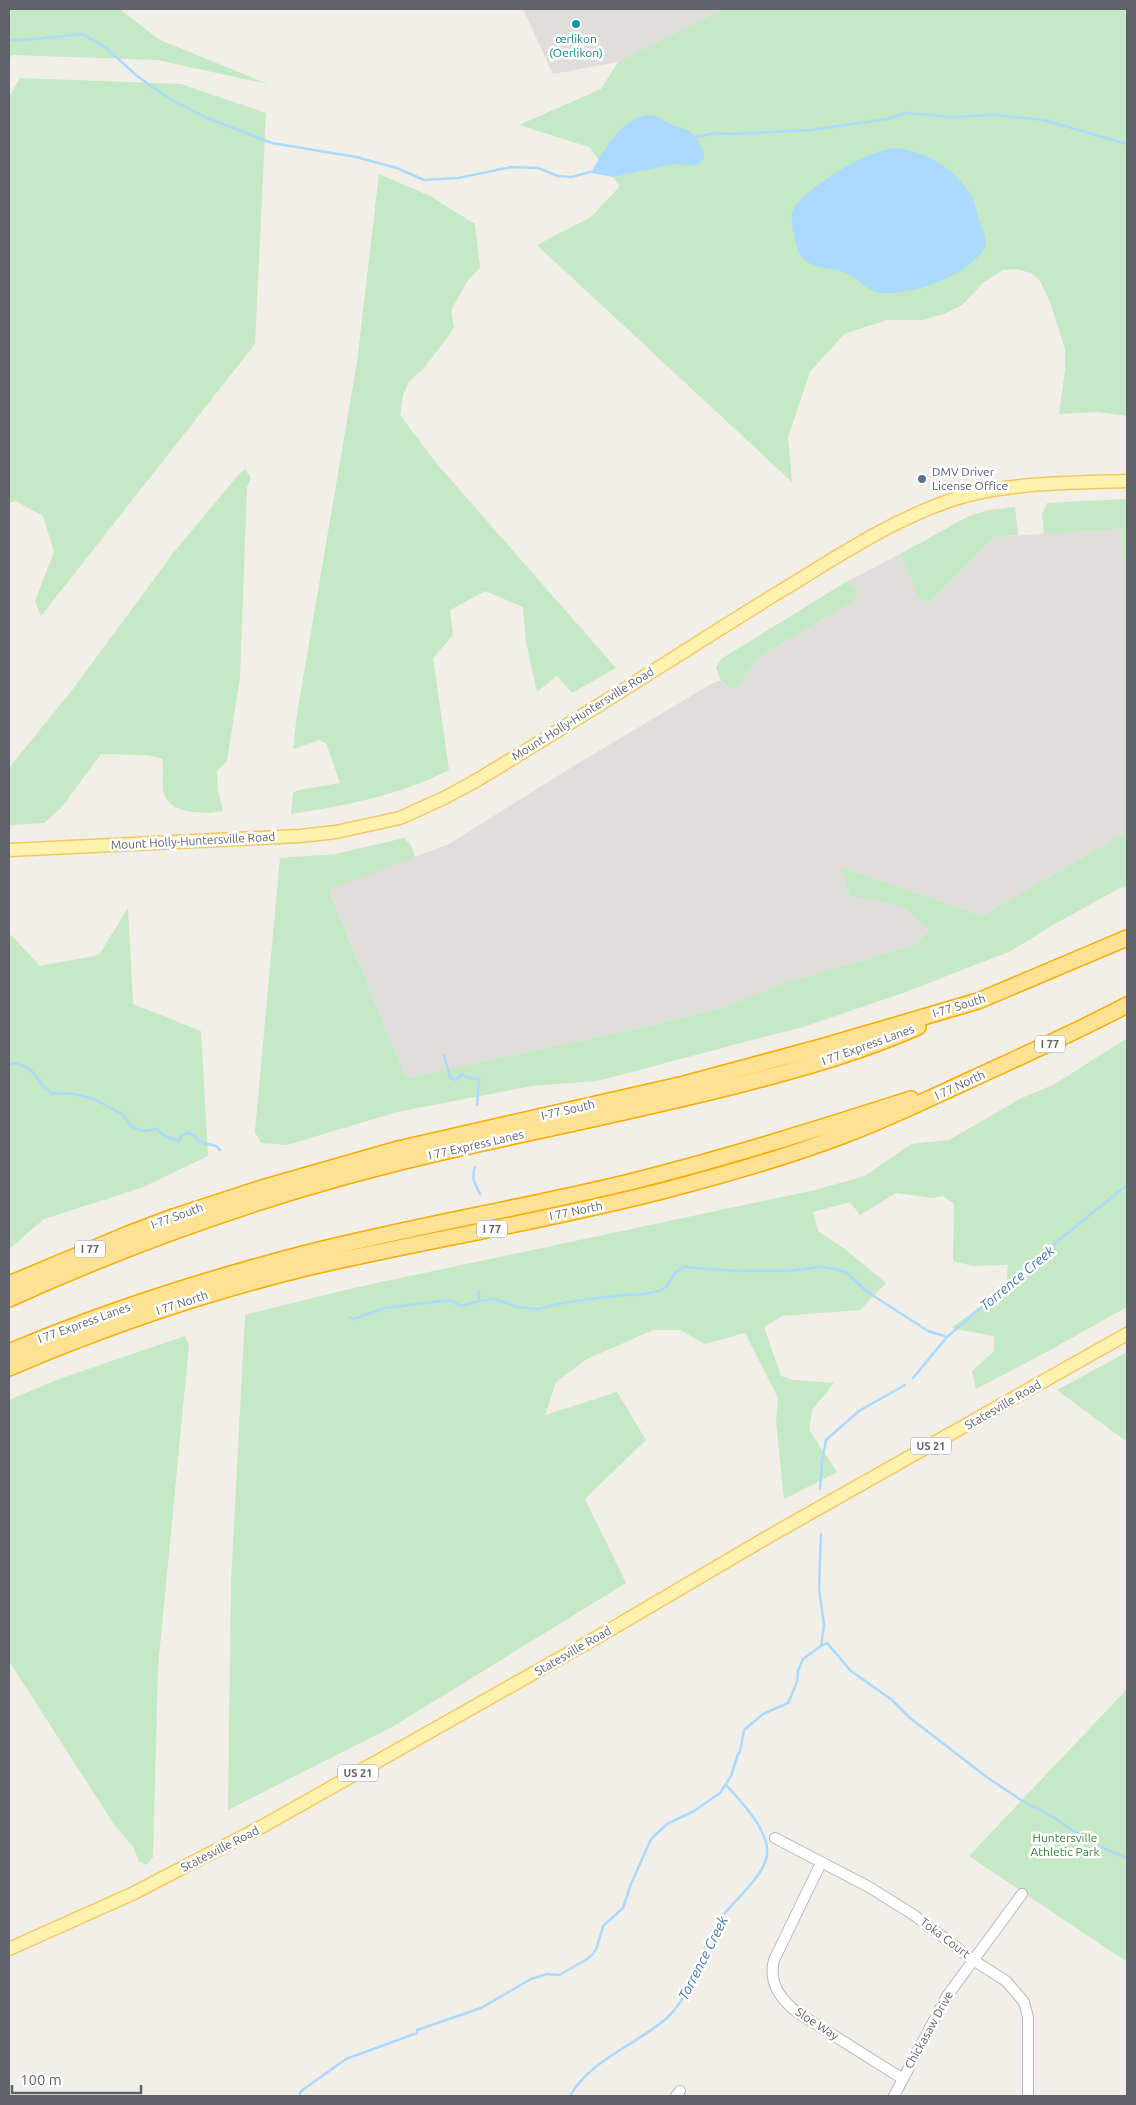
<svg xmlns="http://www.w3.org/2000/svg" width="1136" height="2105" viewBox="0 0 1136 2105" font-family="Ubuntu,sans-serif">
  <style>
    .industrial { fill: #e0deda }
    .green { fill: #c5e8c5 }
    .water { fill: #aadaff }
    .lines { fill: none; stroke-linecap: round; stroke-linejoin: round }
    .stream { stroke: #aadaff; stroke-width: 2.5 }
    .minor-casing { stroke: #b5b8bc; stroke-width: 12 }
    .major-casing { stroke: #f2c960; stroke-width: 15 }
    .highway-casing { stroke: #f9ab00; stroke-width: 18 }
    .minor { stroke: #fff; stroke-width: 10 }
    .major { stroke: #fff2af; stroke-width: 12 }
    .highway { stroke: #fde293; stroke-width: 15 }
    .culture-dot { fill: #0f9aa8; stroke: #fff; stroke-width: 2 }
    .service-dot { fill: #5c6f8a; stroke: #fff; stroke-width: 2 }
    .labels { text-anchor: middle; stroke-width: 5; stroke-linejoin: round; paint-order: stroke }
    .shield { fill: #fff; stroke: #8f9295; stroke-width: 1 }
    .shield-label { font-size: 11px; font-weight: bold; fill: #5f6368 }
    .culture-label { font-size: 12px; fill: #0d838f; stroke: #fff }
    .service-label { font-size: 12px; fill: #4e5e75; stroke: #fff; text-anchor: start }
    .street-label { font-size: 12px; fill: #5f6368; stroke: #fff }
    .park-label { font-size: 12px; fill: #348238; stroke: #fff }
    .water-label { font-size: 14px; font-style: italic; fill: #4174aa; stroke: #fff }
  </style>
  <rect width="100%" height="100%" fill="#f1efe8"/>
  <path class="industrial" d="M523,9h200l-105,53 -65,12z
    M1121,529l2,28 4,4v271l-145,84 -141,-49 9,29 51,10 28,24 -14,15 -133,39 -51,21 -82,21 -243,52 -77,-189 120,-45 123,-77 139,-83 10,-4 8,9 8,-1 20,-30 97,-57 3,-7 -3,-8 -8,-4 54,-28 18,42 10,8 66,-67z"/>
  <path class="green" d="M9,9h112l2,3 37,28 108,44 -111,-24 -145,-5 -3,5z
    M723,9h404v407l-29,-4 -39,2 6,-44v-21l-15,-47 -11,-23 -8,-6 -15,-4 -13,1 -19,12 -22,23 -18,9 -21,6h-36l-43,14 -34,38 -22,65 4,45 -255,-237 54,-28 29,-31 -31,-39 -70,-22 82,-36 17,-27z
    M20,78l161,6 85,29 -11,231 -214,272 -6,-15 19,-49 -11,-36 -27,-15 -7,2v-406z
    M379,174l51,22 45,28 5,43 -13,15 -16,28 3,18 -29,39 -16,15 -6,13 -3,20 37,49 179,204 -44,25 -15,-17 -20,16 -11,-50 -3,-35 -38,-16 -35,19 3,25 -20,23 16,112c-49,25 -104,36 -158,44l2,-21 5,-3 42,-7 -14,-40 -7,-3 -26,9 4,-35 60,-352z
    M245,469l6,9 -4,9 -7,190 -13,84 -10,10 1,20 5,20c-16,4 -53,3 -59,-17 -3,-10 0,-24 -2,-35l-15,-4 -46,-1 -40,54 -17,15 -35,2v-57l64,-79 101,-137 65,-78z
    M1127,499v62l-4,-4 -2,-28 -77,5 -2,-20 5,-11z
    M1015,507l3,28 -24,2 -66,67 -10,-8 -18,-42 69,-38 20,-6z
    M846,582l8,4 4,8 -4,7 -97,57 -20,30 -7,1 -9,-9 -5,-12 5,-9z
    M1127,832v55l-7,1 -69,38 -40,25 -108,42 -97,33 -209,55 -65,5 -135,26 -110,33 -26,-2 -6,-11 25,-274 56,-4 68,-16 7,7 4,12 -86,33 77,188 243,-52 82,-21 51,-21 133,-39 14,-15 -28,-24 -51,-10 -9,-29 141,49z
    M128,908l5,96 68,27 7,125 -67,32 -97,31 -35,30v-316l31,33 59,-11z
    M1127,1038v269l-86,48 -65,34 -4,-18 22,-20v-15l-43,-8 29,-21 25,-13 3,-29 -35,1 -20,-5 1,-57 -11,-8 -10,2 -37,-5 -36,22 -10,-13 -37,10 5,19 28,19 40,33 -26,27 -78,6 -18,11 17,49 12,4 41,3 -22,27 -3,20 28,42 -53,27 -8,-77 2,-24 -33,-65 -40,11 -25,-14h-27l-66,29 -31,23 -11,33 72,-23 29,48 -61,59 41,84 -234,144 -164,83 3,-228 14,-267 113,-28 457,-97 50,-14 46,-32 38,-4 73,-42 33,-14z
    M185,1336l4,9 -31,322 -5,190 -7,8 -7,-4 -6,-15 -18,-20 -106,-165v-261l50,-21z
    M1127,1352v90l-70,-52z
    M1127,1689v273l-158,-106z"/>
  <path class="water" d="M647,115l9,1 18,10 14,4 8,7 8,16v5l-5,6 -6,2 -19,-2 -61,13 -22,-4c12,-22 29,-53 56,-58z
    M895,148c33,4 60,20 77,49 4,7 4,15 7,22 9,23 12,27 -9,45 -20,17 -74,37 -99,26 -9,-5 -16,-13 -25,-17 -13,-6 -28,-3 -40,-12 -8,-6 -10,-16 -12,-26 -2,-9 -4,-18 0,-26 6,-15 53,-45 69,-51 10,-5 21,-8 32,-10z"/>
  <g class="lines">
    <path class="stream" d="M9,40h18l55,-6 23,13 32,29 31,22 39,20 65,25 84,14 41,11 27,12 34,-2 53,-11 27,1 20,8 13,1 23,-6
      M695,137l21,-4 13,1 82,-4 76,-11 19,-6 46,4 44,-2 48,5 83,24
      M444,1055l6,23 6,2 6,-6 6,4 11,1 -2,26
      M9,1064l8,-1 14,7 13,17 7,6 23,1 20,5 28,15 10,13 11,4 14,-2 7,7 15,5 3,-6 6,-2 6,2 6,7 16,4 4,4
      M475,1167c-4,11 0,17 5,27
      M479,1301v-10
      M350,1317l4,2 31,-11 65,-8 11,6 18,-5 16,-2 22,8 21,2 30,-7 54,-7h16l21,-4 7,-4 9,-14 8,-6 55,4h51l31,-4 16,2 11,4 19,18 62,40 19,6
      M913,1378l34,-41 113,-98 67,-54
      M820,1489l2,-27 4,-22 33,-29 46,-26
      M821,1646l6,-3 24,28 41,29 18,18 78,60 33,22 32,17 38,26 36,15
      M299,2096l2,-5 45,-32 71,-26v-3l64,-22 50,-29 16,-5 12,1 27,-15 7,-6 4,-7 6,-21 20,-18 8,-24 20,-45 16,-15 27,-13 26,-18 11,-17 7,-22 2,-2 4,-22 19,-16 25,-11 9,-21 1,-11 5,-12 18,-13 3,-21 -5,-37 2,-54
      M570,2096c21,-38 68,-51 99,-80 27,-27 30,-67 51,-97 13,-18 44,-42 47,-64 3,-24 -26,-54 -41,-70"/>
    <g class="minor-casing">
      <path id="minor" d="M775,1838l94,49 45,28 59,45 33,21 18,21 4,15v79
        M821,1863l-47,97c-6,22 7,40 24,53l105,66
        M676,2096l4,-5
        M894,2096l53,-100 75,-102"/>
    </g>
    <g class="major-casing">
      <path id="major" d="M9,850l291,-14 36,-4 64,-14 44,-20 28,-15c101,-60 199,-124 299,-186 60,-36 120,-78 187,-99 54,-16 114,-15 169,-17
        M9,1949l125,-56 129,-67 338,-191 172,-101 354,-200"/>
    </g>
    <g class="highway-casing">
      <path id="highway" d="M9,1284l119,-50 45,-17 89,-29 136,-39 286,-65 137,-37 157,-46 149,-63
        M9,1299c141,-64 287,-114 438,-148 101,-23 203,-43 303,-69 57,-15 114,-31 168,-55
        M9,1352c94,-40 191,-71 290,-97 105,-27 212,-45 318,-70 99,-24 197,-55 294,-86
        M9,1368c96,-41 195,-75 297,-100 120,-28 241,-47 360,-78 61,-16 122,-33 181,-56 43,-16 83,-36 125,-55 52,-24 104,-47 155,-74"/>
    </g>
    <use href="#minor" class="minor"/>
    <use href="#major" class="major"/>
    <use href="#highway" class="highway"/>
  </g>
  <circle class="culture-dot" cx="576" cy="24" r="5"/>
  <circle class="service-dot" cx="922" cy="479" r="5"/>
  <g class="labels">
    <g class="shield">
      <rect x="1035" y="1035.5" width="30" height="17" rx="4"/>
      <rect x="477" y="1220.5" width="30" height="17" rx="4"/>
      <rect x="75" y="1240.5" width="30" height="17" rx="4"/>
      <rect x="911" y="1437.5" width="40" height="17" rx="4"/>
      <rect x="338" y="1764.5" width="40" height="17" rx="4"/>
    </g>
    <g class="shield-label">
      <text x="1050" y="1048">I 77</text>
      <text x="492" y="1233">I 77</text>
      <text x="90" y="1253">I 77</text>
      <text x="931" y="1450">US 21</text>
      <text x="358" y="1777">US 21</text>
    </g>
    <g class="culture-label">
      <text x="576" y="43">œrlikon<tspan x="576" dy="14">(Oerlikon)</tspan></text>
    </g>
    <g class="service-label">
      <text x="932" y="476">DMV Driver<tspan x="932" dy="14">License Office</tspan></text>
    </g>
    <g class="street-label">
      <text transform="translate(583 714) rotate(-32)" y="4">Mount Holly-Huntersville Road</text>
      <text transform="translate(193 841) rotate(-3)" y="4">Mount Holly-Huntersville Road</text>
      <text transform="translate(959 1006) rotate(-17)" y="4">I-77 South</text>
      <text transform="translate(868 1045) rotate(-20)" y="4">I 77 Express Lanes</text>
      <text transform="translate(960 1085) rotate(-25)" y="4">I 77 North</text>
      <text transform="translate(568 1110) rotate(-13)" y="4">I-77 South</text>
      <text transform="translate(476 1145) rotate(-13)" y="4">I 77 Express Lanes</text>
      <text transform="translate(576 1211) rotate(-12)" y="4">I 77 North</text>
      <text transform="translate(177 1216) rotate(-20)" y="4">I-77 South</text>
      <text transform="translate(182 1303) rotate(-18)" y="4">I 77 North</text>
      <text transform="translate(84 1323) rotate(-20)" y="4">I 77 Express Lanes</text>
      <text transform="translate(1003 1405) rotate(-30)" y="4">Statesville Road</text>
      <text transform="translate(573 1651) rotate(-30)" y="4">Statesville Road</text>
      <text transform="translate(220 1849) rotate(-27)" y="4">Statesville Road</text>
      <text transform="translate(945 1938) rotate(37)" y="4">Toka Court</text>
      <text transform="translate(817 2024) rotate(33)" y="4">Sloe Way</text>
      <text transform="translate(929 2030) rotate(-61)" y="4">Chickasaw Drive</text>
    </g>
    <g class="park-label">
      <text x="1065" y="1842">Huntersville<tspan x="1065" dy="14">Athletic Park</tspan></text>
    </g>
    <g class="water-label">
      <text transform="translate(1017 1278) rotate(-40)" y="5">Torrence Creek</text>
      <text transform="translate(703 1958) rotate(-63)" y="5">Torrence Creek</text>
    </g>
  </g>
  <rect width="1136" height="2105" fill="none" stroke="#5f6368" stroke-width="20"/>
  <path d="M12 2085v8h129v-8" fill="none" stroke="#5f6368" stroke-width="2.5"/>
  <text x="20" y="2085" font-size="15" fill="#5f6368" stroke="#ffffff" stroke-width="4" paint-order="stroke">100 m</text>
</svg>
